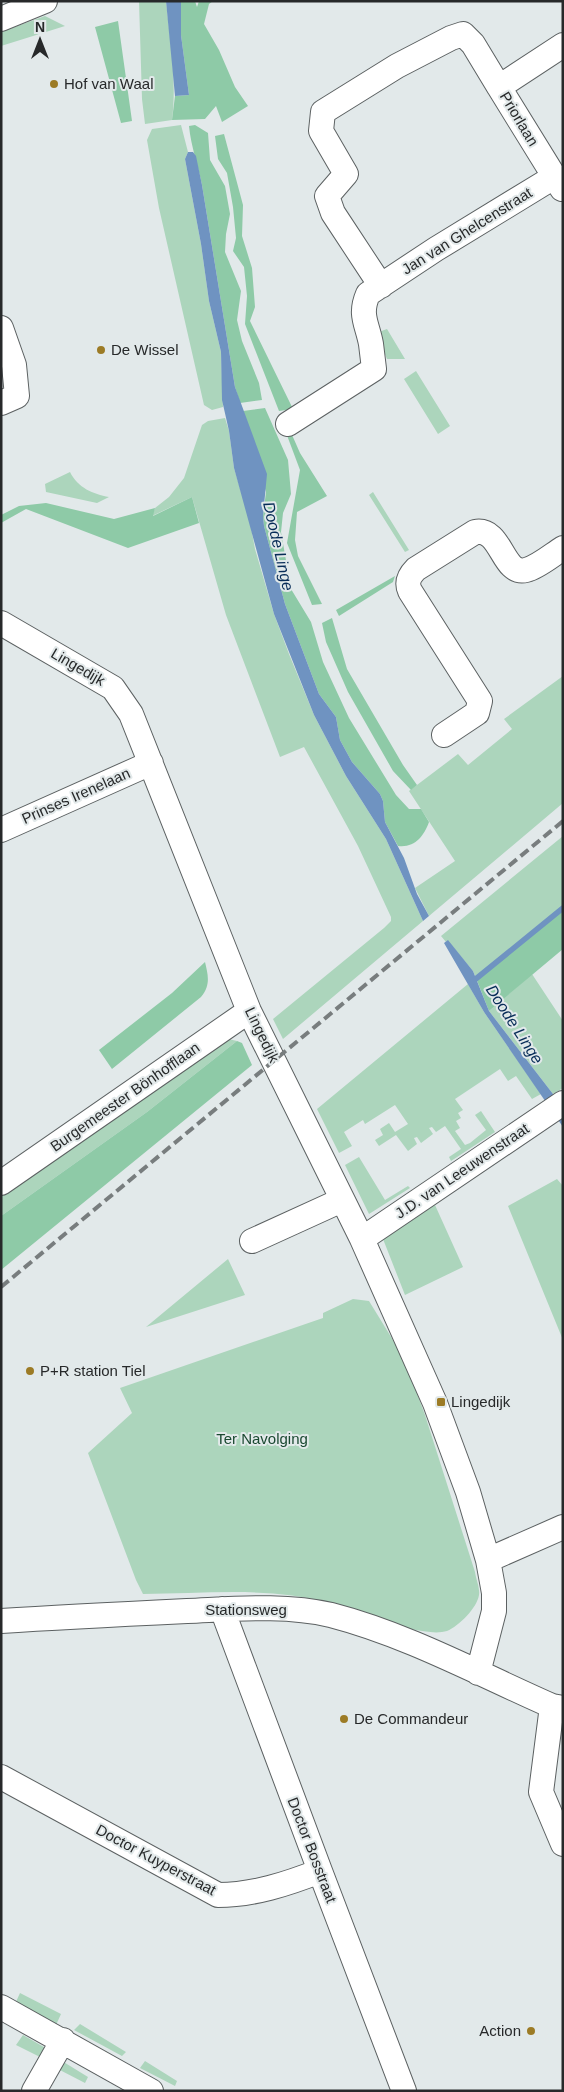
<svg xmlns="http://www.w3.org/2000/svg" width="564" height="2092" viewBox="0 0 564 2092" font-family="Helvetica,sans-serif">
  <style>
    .green { fill: #acd5bc }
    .forest { fill: #8ecaa7 }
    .water { fill: #6f93c1 }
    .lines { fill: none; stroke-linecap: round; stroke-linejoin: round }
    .stream { stroke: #6f93c1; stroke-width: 5.5 }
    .minor-casing { stroke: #5c6162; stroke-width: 26 }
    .minor { stroke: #fff; stroke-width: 24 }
    .rail { stroke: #787d7e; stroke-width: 4; stroke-dasharray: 10 5; stroke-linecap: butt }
    .poi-dot { fill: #9c7b25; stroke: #e2e9ea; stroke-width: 2 }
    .labels { text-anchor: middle; stroke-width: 4; stroke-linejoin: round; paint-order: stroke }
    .poi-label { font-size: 15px; fill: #27292a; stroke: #e2e9ea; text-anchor: start }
    .street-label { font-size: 15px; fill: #27292a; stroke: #e2e9ea }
    .park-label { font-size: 15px; fill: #1a4931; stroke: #e2e9ea }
    .water-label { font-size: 16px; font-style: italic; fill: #072c57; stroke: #e2e9ea }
  </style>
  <rect width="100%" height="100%" fill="#e2e9ea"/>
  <path class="green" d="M139,1h27c4,40 11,80 6,119l-27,4 -3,-25z
    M45,16l20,10 -64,20v-14z
    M181,125l7,27 -3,7 16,85 8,57 12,51 2,55 -11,3 -8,-5 -45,-197 -12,-68 5,-11z
    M387,329l18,30h-18l-11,-26z
    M416,371l34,55 -12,8 -34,-55z
    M225,418l4,13 5,37 16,54 5,27 19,65 15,40 25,61 32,61 40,63 37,82 -140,118 -10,-20 111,-91 7,-7v-4l-33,-71 -54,-99 -24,10 -54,-142 -34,-118 -40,19 3,-8 14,-11 15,-19 18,-53 6,-4z
    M70,472c8,16 23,22 39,25l-12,6 -51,-11 -1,-8z
    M373,492l36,58 -4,2 -36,-57z
    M563,676v127l-134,113 -14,-28 40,-27 -46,-70 49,-37 10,11 44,-36 -8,-10z
    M563,836v70l-87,72 -3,-7 -25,-30 -2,1 -5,-6z
    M532,974l31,47v67l-10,6 -64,-83z
    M468,984l16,28 57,82 -9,5 -16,-23 -8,5 -8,-12 -45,30 8,11 -5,3 3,5 -5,3 4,7 -5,3 10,14 5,-2 16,-13 -11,-15 6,-4 14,21 -44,29 -2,-4 12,-8 -16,-23 -9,6 -4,-5 -3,1 4,6 -12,9 -4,-6 -3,1 3,6 -9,7 -12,-16 -17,11 -4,-6 8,-5 -3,-6 9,-6 6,9 13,-8 -13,-19 -30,19 -2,-4 -19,12 8,14 -13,7 -22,-44z
    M224,1038l13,3 -90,71 -146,104v-22z
    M359,1157l26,43 23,-14 2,2 -41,26 -24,-49z
    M557,1179l6,7v154l-55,-134z
    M435,1205l28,62 -58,28 -22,-56z
    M228,1259l17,36 -99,32z
    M353,1299l16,2 35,57 21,57 50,157c1,7 5,16 4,23 -2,13 -20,31 -32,36 -26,8 -90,-21 -118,-28 -59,-17 -125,-9 -186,-9l-7,-14 -48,-127 44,-40 -12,-25 203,-70v-5z
    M20,1993l41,21 -5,11 -41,-21z
    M80,2024l46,28 -4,4 -48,-26z
    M23,2035l26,15 -5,9 -28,-14z
    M62,2061l26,16 -3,6 -29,-15z
    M145,2061l32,20 -2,5 -35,-18z"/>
  <path class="forest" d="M181,1h14l2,6 2,-6h14l-4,3 -5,20 15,26 16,37 13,19 -26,16 -6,-16 -11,13 -33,1 3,-24 14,-1 -8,-60z
    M118,21l14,100 -11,2 -26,-96z
    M195,125l13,8 2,27 15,26 5,28 -4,20 -1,18 16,39 -4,29 5,21 17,42 3,17 -22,3 -5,-16 -33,-202c-4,-20 -11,-38 -13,-59z
    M224,134l19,71 -1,31 10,32 3,39 -5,14 43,88 -14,2 -34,-87 2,-28 -3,-29 -11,-16 3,-13 -3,-31 -6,-34 -9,-14 -3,-23z
    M265,408l23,52 3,34 -8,19 -2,19 10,57 20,33 12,40 26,56 47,77 13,14h12l8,13c-5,14 -14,26 -31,24l-13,-24 -2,-21 -3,-7 -28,-32 -12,-22 -4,-23 -17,-23 -34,-90 -21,-78 -1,-10 3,-24 -23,-81z
    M289,428l11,25 27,43 -30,16 -2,28 3,16 24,48 -10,1 -25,-62 13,-73 -15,-40z
    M192,497l7,26 -71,25 -102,-39 -25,14v-8l18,-9 27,-3 68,16 41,-11 -2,8z
    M395,576l-2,6 -54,34 -3,-6z
    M332,618l15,51 56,96 14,20 -6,5 -18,-19 -45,-79 -22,-50 -4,-19z
    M563,908v41l-74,62 -13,-33z
    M205,962c3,13 6,23 -4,35l-89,72 -13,-19 73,-57z
    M237,1041l5,2 10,22 -251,205v-54l146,-104z"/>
  <path class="water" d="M166,1h15v34l8,60 -14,1z
    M188,152h5l3,4 6,29 33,202 32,87 -4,42 1,10 21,78 34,90 17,23 4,23 12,22 28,32 3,7 2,21 19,36 13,36 12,22 -6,5 -37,-82 -40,-63 -32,-61 -40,-101 -40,-146 -5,-37 -7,-31 -1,-48 -12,-51 -8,-57 -16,-85z
    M448,940l25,31 16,40 64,83 10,16v17l-79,-115 -40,-69z"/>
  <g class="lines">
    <path class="stream" d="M472,982l91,-74"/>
    <g class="minor-casing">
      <path id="minor" d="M1,19l44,-18
        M562,189l-63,-102 64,-42
        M381,286l-48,-73 -6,-17 19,-22 -25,-43 2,-19 74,-46 54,-28 12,-4 10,10 26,43
        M1,328l13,37 3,31 -16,7
        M288,424l86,-55c-1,-8 -2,-17 -3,-25 -4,-21 -12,-29 -3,-50l68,-45 118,-72
        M1,623l112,65 18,26 118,297 113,228 73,164 33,89 20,68 6,33v18l-16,62
        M444,735l33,-22 3,-12 -70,-110c-4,-9 -1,-15 6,-22l59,-37c27,-5 27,44 51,38 12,-3 26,-15 37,-22
        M1,830l150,-67
        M1,1183l248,-172
        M362,1239l201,-136
        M252,1241l90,-41
        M488,1560l75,-33
        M222,1609l98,262 84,220
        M1,1621c62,-4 124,-7 186,-10 47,-2 98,-7 144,4 77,20 148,59 221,91l11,2
        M552,1706l-11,86 22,52
        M1,1777l217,118c35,0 69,-11 102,-24
        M1,2007l150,84
        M34,2091l29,-51"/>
    </g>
    <use href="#minor" class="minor"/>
    <path class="rail" d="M1,1287l562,-466"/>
  </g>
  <g class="poi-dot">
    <circle cx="54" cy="84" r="5"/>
    <circle cx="101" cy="350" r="5"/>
    <circle cx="30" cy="1371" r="5"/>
    <rect x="436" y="1397" width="10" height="10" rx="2.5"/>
    <circle cx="344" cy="1719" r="5"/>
    <circle cx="531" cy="2031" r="5"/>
  </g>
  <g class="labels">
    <g class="poi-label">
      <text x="64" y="89">Hof van Waal</text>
      <text x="111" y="355">De Wissel</text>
      <text x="40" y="1376">P+R station Tiel</text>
      <text x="451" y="1407">Lingedijk</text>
      <text x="354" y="1724">De Commandeur</text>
      <text x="521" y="2036" text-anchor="end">Action</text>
    </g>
    <g class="street-label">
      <text transform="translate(519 119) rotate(59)" y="5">Priorlaan</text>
      <text transform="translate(467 231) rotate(-32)" y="5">Jan van Ghelcenstraat</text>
      <text transform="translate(78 667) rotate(30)" y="5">Lingedijk</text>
      <text transform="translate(76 796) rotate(-24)" y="5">Prinses Irenelaan</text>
      <text transform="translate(262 1035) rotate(64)" y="5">Lingedijk</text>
      <text transform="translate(125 1097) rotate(-35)" y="5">Burgemeester Bönhofflaan</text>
      <text transform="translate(462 1171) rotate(-34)" y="5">J.D. van Leeuwenstraat</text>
      <text x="246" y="1615">Stationsweg</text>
      <text transform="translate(312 1850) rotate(69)" y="5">Doctor Bosstraat</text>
      <text transform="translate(156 1860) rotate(28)" y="5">Doctor Kuyperstraat</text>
    </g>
    <g class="park-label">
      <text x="262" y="1444">Ter Navolging</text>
    </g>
    <g class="water-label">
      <text transform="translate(279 546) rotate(77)" y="6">Doode Linge</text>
      <text transform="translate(515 1024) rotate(57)" y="6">Doode Linge</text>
    </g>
  </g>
  <rect width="564" height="2092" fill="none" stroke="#27292a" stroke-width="5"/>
  <g transform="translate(40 40)" stroke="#e2e9ea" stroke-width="4" paint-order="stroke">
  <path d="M0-4L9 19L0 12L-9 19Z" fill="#27292a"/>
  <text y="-8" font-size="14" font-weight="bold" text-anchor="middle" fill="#27292a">N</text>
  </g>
</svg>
